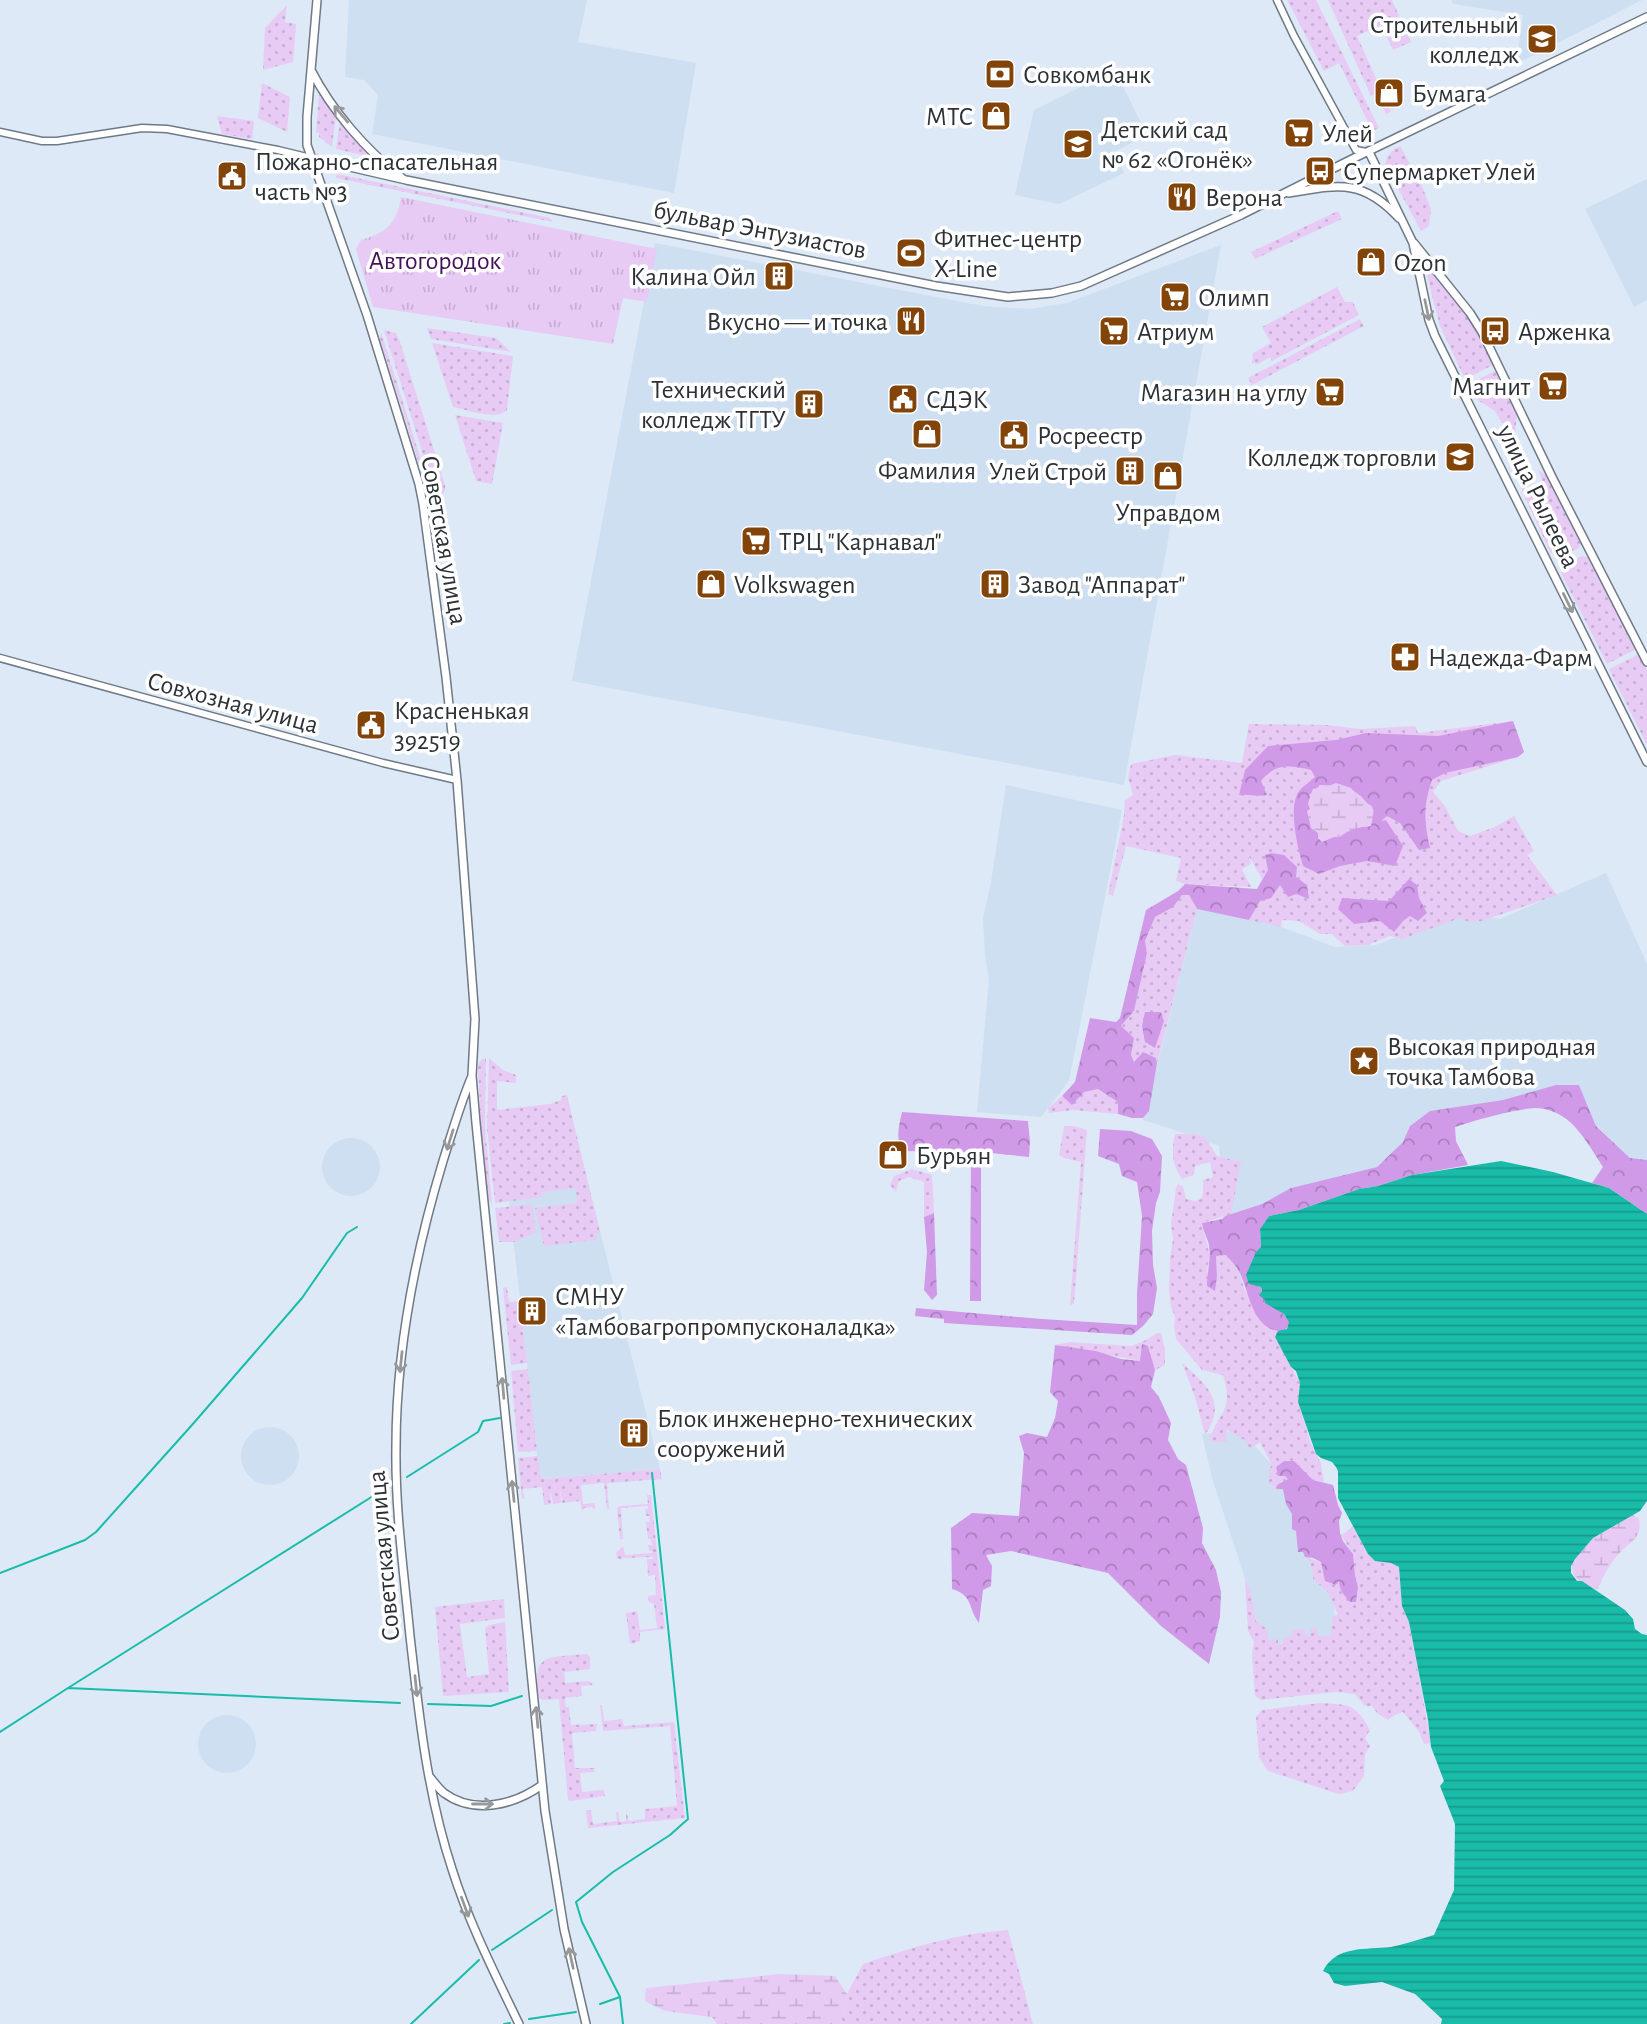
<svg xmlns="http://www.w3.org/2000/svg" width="1647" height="2024" viewBox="0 0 1647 2024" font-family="'Alegreya Sans',sans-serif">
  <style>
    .built { fill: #cddff1 }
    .grass { fill: url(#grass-dots) }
    .forest { fill: url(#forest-crowns); fill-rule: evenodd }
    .wetland { fill: url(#wetland-marsh) }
    .park { fill: url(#park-tufts) }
    .water { fill: url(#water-rules) }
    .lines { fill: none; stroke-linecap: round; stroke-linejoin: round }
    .stream { stroke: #19bca9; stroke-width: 2 }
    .tertiary-casing { stroke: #6f7a86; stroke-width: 9 }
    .secondary-casing { stroke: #6f7a86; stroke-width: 10 }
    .tertiary { stroke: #fff; stroke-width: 6 }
    .secondary { stroke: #fff; stroke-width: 7 }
    .oneway { stroke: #96989a }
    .labels { text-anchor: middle; stroke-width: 7; stroke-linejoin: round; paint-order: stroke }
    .poi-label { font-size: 26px; fill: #2c3136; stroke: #fff; text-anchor: start }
    .street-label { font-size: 26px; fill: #2c3136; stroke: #fff }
    .park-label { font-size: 26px; fill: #451157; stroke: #fff }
  </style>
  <defs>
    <pattern id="grass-dots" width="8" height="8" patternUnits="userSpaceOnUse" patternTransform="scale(1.75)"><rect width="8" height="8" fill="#e8cbf5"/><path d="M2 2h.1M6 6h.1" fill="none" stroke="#c7afd3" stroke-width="1.8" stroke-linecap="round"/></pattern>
    <pattern id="forest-crowns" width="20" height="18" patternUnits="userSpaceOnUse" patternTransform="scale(1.75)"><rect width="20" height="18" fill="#d19ae9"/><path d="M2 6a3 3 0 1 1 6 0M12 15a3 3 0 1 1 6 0" fill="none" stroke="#aa7ebe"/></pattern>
    <pattern id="wetland-marsh" width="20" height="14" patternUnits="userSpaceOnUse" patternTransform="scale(1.75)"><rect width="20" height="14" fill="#e8cbf5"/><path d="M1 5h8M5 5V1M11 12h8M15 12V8" fill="none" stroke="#c7afd3"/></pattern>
    <pattern id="park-tufts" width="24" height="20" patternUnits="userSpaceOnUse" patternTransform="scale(1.75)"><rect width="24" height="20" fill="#e8cbf5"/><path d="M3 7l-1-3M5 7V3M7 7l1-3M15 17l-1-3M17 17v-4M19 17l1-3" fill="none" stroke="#c7afd3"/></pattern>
    <pattern id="water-rules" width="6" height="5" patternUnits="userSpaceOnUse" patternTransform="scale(1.75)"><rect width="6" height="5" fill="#19bca9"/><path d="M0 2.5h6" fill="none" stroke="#17998a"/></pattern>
  </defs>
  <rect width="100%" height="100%" fill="#dde9f6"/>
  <path class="built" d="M349,0h238l-9,42 118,21 -22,130 -302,-59 6,-39 -14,-15 -19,-3z
    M1451,0h191l-126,64 7,-49 -70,-11z
    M1115,70l32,65 -33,17 10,21 -65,31 -44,-9 19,-85z
    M1647,179v121l-13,7 -49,-98z
    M655,243l328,63 47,3 37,-6 154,-58 -97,540 -552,-104z
    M1006,785l116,25 -53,271 -28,36 -64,-5 12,-132 -4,-25 -2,-37 8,-36z
    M1606,873l41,91v196l-17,-2 -34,-33 -17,-40h-23l-53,15 -73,11 -20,15 -7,16 -26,25 -86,21 -29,16 -37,12 -6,-70 -41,-15 -35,-11 54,-211 79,16 59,22 41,-2 83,-33 41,7z
    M322 1167a29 29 0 1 1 58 0a29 29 0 1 1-58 0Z
    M577,1139l83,330 -120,10 -31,-278z
    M241 1456a29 29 0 1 1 58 0a29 29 0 1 1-58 0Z
    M1241,1431l44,48 21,74 27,40 4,50 -73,4 -21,-75 -31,-94 -10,-44z
    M198 1744a29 29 0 1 1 58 0a29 29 0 1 1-58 0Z"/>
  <path class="grass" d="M1287,0h29l63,128 -22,10 -1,-3 15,-7 -32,-65 -15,8z
    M1328,0h64l19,42 -18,8 -12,-25 -24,11 34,76 -5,2 -9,-21 -6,3z
    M287,5l-2,17 11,2 -3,38 -30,8 2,-42z
    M262,83l28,14 -3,35 -29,-14z
    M319,94l17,21 -4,32 -13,-10v-4l-3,-1z
    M217,116l37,5 -2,18 -30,-5z
    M340,121l31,36 -35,-8z
    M1400,146l22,40 9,23 -2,17 -8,5 -36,-67c3,-10 6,-13 15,-18z
    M337,174l213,44 3,4 -217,-44z
    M1338,211l4,8 -87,40 -4,-7z
    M1421,253l49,64 25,47 -30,15 -25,-53z
    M1337,287l8,15h8l6,13 -87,46 -2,-4 -12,7 -6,-1 1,-10 18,-10 -9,-16z
    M1360,319l4,7 -112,59 -4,-7z
    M427,328l69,10 15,14 -80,-13z
    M384,330l12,3 4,9 45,143v5l-2,3 -7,3z
    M381,332l51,163 -5,-5 -47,-151z
    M432,343l81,13 -6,54c-12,11 -39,0 -54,-3z
    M1498,370l19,44 -2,20 -6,-13 -7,2 -7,-12 -22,-14 -6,-13z
    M455,415l48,8 -11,61 -16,-3z
    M1538,470l11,7 34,63 -4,8 -17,9h-5l-7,-5 -28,-61v-4l5,3 16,-8z
    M1582,556l7,1 48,92 -30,15 -46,-91 4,-8z
    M1639,654l8,16v75l-38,-76z
    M1513,721l11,31 -6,5 -77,24 -8,11 12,14 13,25 12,5 25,-9 19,-11 20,35 -7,4 30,40 -75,26 -13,1 -9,-4 -58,21 -12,-3 -22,9 -23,1 -13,-12h-12l-21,-13 -17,-1 -1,7 -32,-7 8,-31 5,-10 -15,-26 4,11 -9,5 9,18 -66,-3 -9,-3 5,-23 -55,-12 -13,50 -5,-2 16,-78 1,-16 8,-5 -5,-17 3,-14 44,-9 67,8 7,-39 78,1 33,4 55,-3 3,7z
    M1182,895h7l8,14 -40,154 -1,-5 -22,4 -3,-7 3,-17 -13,-11 13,-16 13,-58 -2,-12 10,-24z
    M486,1058l-1,70 7,75 -4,-3 -1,-3 -6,-68 -3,-64 3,-5z
    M489,1058l14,12 13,5v8l-19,-2v29l53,-6 11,-4 1,-4 5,-1 33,138 -5,1 2,6 -53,6 -9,-38 42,-5 -1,-15 -34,4 1,5 -48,6 -8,-75z
    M1098,1089l20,13v12l-45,-4 -24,3 -1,-5 14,-12 10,8 12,-12z
    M1064,1126h10l13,4 -13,174 -4,1 11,-143 -17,-4 -5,-3z
    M1175,1134h20l11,4 11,18 24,6 -10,52 -29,9c4,22 10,25 5,48l10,5 -1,-20 10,-1 12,14 6,19 23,39 11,4 -3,6 25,46 -2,19 12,39 11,23 3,18 -11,-2 -29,-19 -8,6 2,8 7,1 3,3 -10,6v4l-3,1 -1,-5h-5v-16l3,-4 -12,-23 -10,7 -4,-8 -19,-11 -1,12h-11l-6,-2c11,-30 25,-30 14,-65l-21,-5 -26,-31 -2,-13 1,-9 -4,-10 -2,-17 1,-32 3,-19 -2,-14 5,-37 2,-4 5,2 3,13 9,2 6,-2 2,-6v-13l10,-3 -3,-15 -15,4 -1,9 -12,4c-10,-15 -11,-28 -7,-45z
    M912,1169l20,6 2,38 -10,4v-35l-15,-5 -10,4 -3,11 -6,-7 4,-9z
    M532,1204l4,29 -22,9h-15l-4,-34z
    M507,1287l2,15 11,-1 7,62 -16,2 -8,-77z
    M1157,1333h4l4,17v15l-10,5 -7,-24 -6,-2 -1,17 -86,-16 15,-3 61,4 15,-6z
    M1182,1363c25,22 46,39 23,72l-10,-38z
    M528,1369l9,82 -19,1 -7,-81z
    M538,1456l3,23 119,-10 2,10 -55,4 2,26h-2l-3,-26 -23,2 2,19 12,-1v7l-3,-3 -8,1 -2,3 -2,-10 -18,2 -2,-15 1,15 -8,1 -3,-15 1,15 -7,1 -2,-18 -19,2 1,10h-2l-4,-41z
    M647,1495h4l14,134 -25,3v9l-10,3 -4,-31 11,-2 3,19 17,-2 -3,-24 -5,-2 -1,-6 8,-1 -1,-20 -7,1 -1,-17h6v-2l-31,1v2l-5,-2 -1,-5 7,-7 2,9 27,-2v-2h-3l-1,-6h4l-1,-6h-3l-2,-17h4l-1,-6h-3l-1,-7h3v-3l-27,2 2,31 -3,1 -3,-32 3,-2 28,-2z
    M1353,1525l15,29 7,7 16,2 8,4 3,39 7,16 22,121 -7,1 -5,-12 -16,-20 -8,3 -7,5 -11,-7 -5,-7h-7l-10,-12 -19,-2 -75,8 -6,-4 -3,-41 2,-13 -6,-11 -3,-51 6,12 5,29 12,9v10l10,-1v6h5v-7l9,-2v-6l13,-1v7h5v-7l7,-1 1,8h13v-8l2,-3 -1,-9 6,-1 -10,-23 -15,-13v-8l-5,-13 13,4 5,19 10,4 3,-6 19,8 -3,-12 -2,-21 -12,-19 7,-4z
    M504,1599l1,19 -45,6 7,53 22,-3 -4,-46 4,-3 16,-3 4,70 -66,4 -8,-89z
    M587,1654l3,3v12l-26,3 1,11 24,-2 4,4 -12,1 1,10 -17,2 1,9h3l2,18 26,-1 -1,7 -24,2 3,35h20l-1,4 -14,1 2,19 20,-2 2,1 1,5 -35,5 -2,-1 -9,-101 -16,1 -4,-2c-8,-47 9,-40 48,-44z
    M1320,1703c28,2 35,-1 50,27l-5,8 5,8 -5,8 -1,22 -11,15 -14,3 -71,-23 -9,-14 -3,-40 6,-7z
    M600,1705h2l2,16 18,-2 2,7 50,-4 11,96 -97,10 -2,-18h5l2,14 24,-3 -1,-9h2l2,10 6,-1v-10l3,10 16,-2v-10l32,-3 -7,-80 -67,5z
    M1008,1930l25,94h-192l6,-30 16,-30c46,-16 96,-31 145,-34z"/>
  <path class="forest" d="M1513,721l11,31 -6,5 -73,16 -13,7c-9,27 -8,40 -2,68l-11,2 -19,-27 -13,-7 -6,5 5,-1 17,26 -8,20 -28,-5 -27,5 -21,8 -16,-8c-5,-17 -15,-57 -5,-73 3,-6 12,-11 17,-16l-4,-7c-22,-5 -35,-7 -50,11l6,14c-10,2 -18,-1 -28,0l6,-25 23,-24 68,-6 30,-7 72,3zM1320,785c30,1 34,2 54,26l-4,15 -52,7 -7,-39z
    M1271,853l13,2 13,12 -1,10 11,8 2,14 -13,-5 -8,3 -8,-12 -9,13 -11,3 -11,19 -52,-11 -8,-14h-7l-9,12 -18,10 -10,24 2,12 -13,58 -13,15 13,12 -3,17 3,7 9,-10 13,6 1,5 -8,48 -6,7h-11l-14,-4v-12l-20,-13 -14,3 -12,13 -10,-9 13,-14 15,-64 26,4 4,-4 26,-108 32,-19 7,-7 72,5 11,-19 -3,-15z
    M1409,879l8,6 2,13 8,15 -9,8 -8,-5 -6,4 -10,12 -14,-11 -26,3 -16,-15 4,-11 47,3z
    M1145,1012h16l3,9 -9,27 -10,-6 -3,-16z
    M1556,1085h23l17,41 34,32 17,2v54l-38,-26 -17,-5 11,-16c-10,-15 -19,-32 -33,-45 -9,-8 -22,-14 -35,-14 -20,1 -60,12 -80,19l1,14 12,24 -56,10 -34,11 -19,3 -60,21 -30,6 -9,13 1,18 -5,38 5,2c2,22 18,17 29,35 -3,7 -5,10 -12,9 -28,-4 -29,-45 -41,-63 -3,-5 -8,-9 -11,-13l-10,1 1,20 -2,15 -8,-5c0,-13 4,-27 2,-41 -2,-8 -6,-14 -7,-22l20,-4 3,-3 37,-12 29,-16 86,-21 26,-25 7,-16 20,-15 73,-11z
    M902,1112l126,9 2,21 -1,15 -48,-5v149h-11l1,-149 -68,-1c-8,-12 -4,-26 -1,-39z
    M1100,1129l31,2 21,8 10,17 -2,36 -4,11 -4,28 1,34 4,23 -4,26 -10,12 -11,9 -188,-12v-4l-29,-3 1,-8 126,11 95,6v-31l5,-78 -5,-34 -15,-6 -3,-12 -21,-8z
    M934,1213l3,82 -5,5 -8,-10 3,-38 -3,-35z
    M1142,1344l6,2 7,24 -4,17 8,10 12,26 -3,17 10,19 8,6 17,63 -1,15 14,27 5,22 -1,25 -11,47 -48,-38 -53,-53 -97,-22 -25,4 6,11 -1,20 -8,4 -4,33c-12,-16 -5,-27 -27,-34l-1,-61 21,-15 47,3 5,-63 -5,-17 8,-3 20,4 8,-19 3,-17 -8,-9 5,-47 41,6 25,8 19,2z
    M1284,1461h10l19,19 20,5 5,20 4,8 -3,8 1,12 3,8 10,13 2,21 3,12 -2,15h-6c-6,-7 -11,-12 -11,-21l-3,4 -11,-4 -4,-19 -8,-4 -8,-1 -2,-5h-5l-2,-21 -4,-2v-15l-6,-10 -3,-15h-5l-1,-4 11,-6 -3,-3h-7l-2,-9z"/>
  <path class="wetland" d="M1336,783l15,5 6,8h4l5,8 5,1 3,6 -3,15c-13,1 -21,3 -31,11h-6l-12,5 -4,-4v-5l-7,-5 -4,-17 3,-2 -2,-5 2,-7 -1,-3h2l2,-5 5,-1 2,-3 6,2z
    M1630,1513l9,6c4,19 -10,23 -21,36 -9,10 -15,21 -20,34 -34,-6 -32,-30 -10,-51 10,-9 30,-18 42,-25z
    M780,1974l55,2 12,18 -6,30h-124l-5,-7 -47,-6 -20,-10 1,-13z"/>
  <path class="park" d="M401,197l256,52 -10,53 -24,-4 -10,46 -240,-37 -17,-58 5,-9c25,-7 36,-17 40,-43z"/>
  <path class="water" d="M1501,1161l52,11 56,16 38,26v287l-7,10 -47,27 -18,21 -4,7v7l6,8h5l43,29 8,9 2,10 7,5 5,1v389h-206l1,-5 -27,-25 -33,-12 -37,4 -11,-3 -5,-9 -6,-3c13,-26 43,-21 68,-24 14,-3 29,-8 43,-12l20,-45 1,-66 -15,-38 4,-5 -13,-34 -3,-27 -19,-98 -7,-16 -3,-39 -8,-4 -16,-2 -7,-7 -30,-56v-27l-2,-4 -4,-5 -11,-4 -5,-4 -18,-52 2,-19 -4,-12 -5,-4 -16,-30 3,-6 9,-2 2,-7 -5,-8 -19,-11v-3l-6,-5 3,-4 -1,-4 -12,-3 -3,-9 10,-23 5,-5 -1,-18 9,-13 30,-6 60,-21 19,-3 34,-11z"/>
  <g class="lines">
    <path class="stream" d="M407,1477l71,-45 5,-11 17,-3
      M0,1573l85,-33 11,-8 96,-107 110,-127 45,-65 10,-6
      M68,1688l313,-197
      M428,1704l63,2 31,-10
      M0,1732l68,-44 332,15
      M492,1950l60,-40
      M620,1997l-38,-75 -6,-20 37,-30 57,-37 18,-16 -36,-346
      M600,2004l20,-7 3,27
      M529,2019l47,-7
      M411,2024l68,-64
      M504,2024l6,-1"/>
    <g class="tertiary-casing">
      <path id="tertiary" d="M1277,0l17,36 62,114 10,2
        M0,132l42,9h15l85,-13 25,1 111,21 33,8
        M0,658l383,105 74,17"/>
    </g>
    <g class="secondary-casing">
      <path id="secondary" d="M317,0l-10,117v28l60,170 52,169 4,20 23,173 11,103 18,239 -3,57 4,47 69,688 19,118 22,95
        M311,70c21,41 55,80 91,108
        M1369,152l44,91 16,77 6,16 212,426
        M311,158l95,22 530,106 72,11 44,-4 29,-7 160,-71 107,-54 299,-144
        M1289,193c49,-8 73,-15 110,25
        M1414,243l56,70 12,19 70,145 95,185
        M472,1076c-12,28 -20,57 -29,85 -28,93 -47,189 -47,286 -1,63 8,126 14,189 9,79 17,157 42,233 17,54 43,105 67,155
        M429,1776c5,6 9,12 15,17 30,22 70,12 98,-8"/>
    </g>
    <use href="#tertiary" class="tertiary"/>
    <use href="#secondary" class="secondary"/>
  </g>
  <defs><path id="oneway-shaft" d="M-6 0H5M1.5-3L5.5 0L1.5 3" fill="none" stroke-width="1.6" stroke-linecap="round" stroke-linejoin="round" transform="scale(1.75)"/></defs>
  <g class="oneway">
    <use href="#oneway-shaft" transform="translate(341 114) rotate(-130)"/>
    <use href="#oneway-shaft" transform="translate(1427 310) rotate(78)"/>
    <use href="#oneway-shaft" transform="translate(1568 603) rotate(64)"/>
    <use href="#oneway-shaft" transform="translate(450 1140) rotate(107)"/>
    <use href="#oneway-shaft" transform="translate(401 1362) rotate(96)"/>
    <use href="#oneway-shaft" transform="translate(503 1388) rotate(-95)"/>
    <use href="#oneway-shaft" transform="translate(513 1491) rotate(-96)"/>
    <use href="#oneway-shaft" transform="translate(416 1686) rotate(84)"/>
    <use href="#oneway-shaft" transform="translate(537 1717) rotate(-95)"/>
    <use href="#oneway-shaft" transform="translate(483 1804)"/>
    <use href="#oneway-shaft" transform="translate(465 1907) rotate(70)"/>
    <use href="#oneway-shaft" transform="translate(571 1958) rotate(-102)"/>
  </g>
  <defs>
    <g id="university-square" transform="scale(1.575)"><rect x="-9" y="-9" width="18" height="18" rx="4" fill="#834409" stroke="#fff"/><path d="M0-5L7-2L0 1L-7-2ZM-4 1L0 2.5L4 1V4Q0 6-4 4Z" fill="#fff"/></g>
    <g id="bank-square" transform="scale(1.575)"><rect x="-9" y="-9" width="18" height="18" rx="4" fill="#834409" stroke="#fff"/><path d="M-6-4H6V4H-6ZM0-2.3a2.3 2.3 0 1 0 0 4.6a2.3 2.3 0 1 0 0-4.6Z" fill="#fff"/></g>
    <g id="shop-square" transform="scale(1.575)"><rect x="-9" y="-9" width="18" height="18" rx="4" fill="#834409" stroke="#fff"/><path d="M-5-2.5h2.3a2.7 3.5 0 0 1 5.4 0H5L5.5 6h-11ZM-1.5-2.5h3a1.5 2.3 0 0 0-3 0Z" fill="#fff"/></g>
    <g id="supermarket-square" transform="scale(1.575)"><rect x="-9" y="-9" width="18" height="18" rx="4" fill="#834409" stroke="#fff"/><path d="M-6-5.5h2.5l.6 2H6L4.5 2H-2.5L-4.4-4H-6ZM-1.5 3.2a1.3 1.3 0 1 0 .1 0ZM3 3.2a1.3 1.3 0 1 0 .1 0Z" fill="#fff"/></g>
    <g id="school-square" transform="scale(1.575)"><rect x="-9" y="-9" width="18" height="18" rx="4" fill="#834409" stroke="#fff"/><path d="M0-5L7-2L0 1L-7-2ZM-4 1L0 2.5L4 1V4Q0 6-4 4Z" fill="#fff"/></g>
    <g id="bus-square" transform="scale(1.575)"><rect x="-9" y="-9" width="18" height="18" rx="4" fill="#834409" stroke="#fff"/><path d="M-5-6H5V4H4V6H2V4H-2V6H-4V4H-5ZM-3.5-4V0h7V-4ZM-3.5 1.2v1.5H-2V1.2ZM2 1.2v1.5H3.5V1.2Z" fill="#fff"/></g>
    <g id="civic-square" transform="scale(1.575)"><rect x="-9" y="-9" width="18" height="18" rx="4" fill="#834409" stroke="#fff"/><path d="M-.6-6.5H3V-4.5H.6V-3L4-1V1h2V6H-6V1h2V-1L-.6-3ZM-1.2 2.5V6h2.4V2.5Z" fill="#fff"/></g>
    <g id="restaurant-square" transform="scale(1.575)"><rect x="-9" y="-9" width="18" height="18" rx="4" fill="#834409" stroke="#fff"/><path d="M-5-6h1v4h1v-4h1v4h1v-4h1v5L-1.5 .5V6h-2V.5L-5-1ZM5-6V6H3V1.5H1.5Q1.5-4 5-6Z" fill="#fff"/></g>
    <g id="stadium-square" transform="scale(1.575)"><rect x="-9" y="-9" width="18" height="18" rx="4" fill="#834409" stroke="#fff"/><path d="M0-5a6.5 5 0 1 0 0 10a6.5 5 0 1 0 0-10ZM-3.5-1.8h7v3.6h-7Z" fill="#fff"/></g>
    <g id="building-square" transform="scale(1.575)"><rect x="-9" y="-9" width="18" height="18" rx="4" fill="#834409" stroke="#fff"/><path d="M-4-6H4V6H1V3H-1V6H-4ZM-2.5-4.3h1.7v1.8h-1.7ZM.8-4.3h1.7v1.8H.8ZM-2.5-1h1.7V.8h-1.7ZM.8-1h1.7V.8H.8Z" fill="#fff"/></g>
    <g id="pharmacy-square" transform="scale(1.575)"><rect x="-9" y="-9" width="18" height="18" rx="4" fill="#834409" stroke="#fff"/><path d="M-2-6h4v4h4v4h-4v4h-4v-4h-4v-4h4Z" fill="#fff"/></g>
    <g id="sight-square" transform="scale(1.575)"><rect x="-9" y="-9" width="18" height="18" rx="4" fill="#834409" stroke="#fff"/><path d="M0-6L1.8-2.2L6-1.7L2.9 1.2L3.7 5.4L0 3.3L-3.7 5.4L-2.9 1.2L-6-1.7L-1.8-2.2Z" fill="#fff"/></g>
  </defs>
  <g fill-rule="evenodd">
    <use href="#university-square" x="1542" y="39"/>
    <use href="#bank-square" x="1000" y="74"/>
    <use href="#shop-square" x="1389" y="93"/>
    <use href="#shop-square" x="996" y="116"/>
    <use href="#supermarket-square" x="1299" y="133"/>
    <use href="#school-square" x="1078" y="144"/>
    <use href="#bus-square" x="1320" y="171"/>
    <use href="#civic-square" x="232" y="176"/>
    <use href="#restaurant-square" x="1182" y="197"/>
    <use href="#stadium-square" x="911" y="253"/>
    <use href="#shop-square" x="1371" y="262"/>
    <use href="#building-square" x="779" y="276"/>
    <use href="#supermarket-square" x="1175" y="297"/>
    <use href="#restaurant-square" x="911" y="321"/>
    <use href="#supermarket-square" x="1114" y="331"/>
    <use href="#bus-square" x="1495" y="331"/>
    <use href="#supermarket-square" x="1553" y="386"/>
    <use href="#supermarket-square" x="1330" y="392"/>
    <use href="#civic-square" x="903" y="399"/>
    <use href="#building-square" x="809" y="404"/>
    <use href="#shop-square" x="927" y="434"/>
    <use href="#civic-square" x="1014" y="435"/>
    <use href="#university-square" x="1460" y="457"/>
    <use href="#building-square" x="1130" y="471"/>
    <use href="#shop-square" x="1168" y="476"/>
    <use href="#supermarket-square" x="756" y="541"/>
    <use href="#shop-square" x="711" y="584"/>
    <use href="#building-square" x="995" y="584"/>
    <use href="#pharmacy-square" x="1405" y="657"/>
    <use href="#civic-square" x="371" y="725"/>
    <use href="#sight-square" x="1364" y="1061"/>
    <use href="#shop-square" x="893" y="1155"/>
    <use href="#building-square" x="532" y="1311"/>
    <use href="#building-square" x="634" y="1433"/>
  </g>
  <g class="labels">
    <g class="poi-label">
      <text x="1519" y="33" text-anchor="end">Строительный<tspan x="1519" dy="30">колледж</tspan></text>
      <text x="1023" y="83">Совкомбанк</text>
      <text x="1412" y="102">Бумага</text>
      <text x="973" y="125" text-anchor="end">МТС</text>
      <text x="1101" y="138">Детский сад<tspan x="1101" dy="30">№ 62 «Огонёк»</tspan></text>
      <text x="1322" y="142">Улей</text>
      <text x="255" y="170">Пожарно-спасательная<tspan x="255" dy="30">часть №3</tspan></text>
      <text x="1343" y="180">Супермаркет Улей</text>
      <text x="1205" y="206">Верона</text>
      <text x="934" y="247">Фитнес-центр<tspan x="934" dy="30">X-Line</tspan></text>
      <text x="1394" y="271">Ozon</text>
      <text x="756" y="285" text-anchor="end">Калина Ойл</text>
      <text x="1198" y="306">Олимп</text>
      <text x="888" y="330" text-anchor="end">Вкусно — и точка</text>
      <text x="1137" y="340">Атриум</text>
      <text x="1518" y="340">Арженка</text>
      <text x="1530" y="395" text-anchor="end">Магнит</text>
      <text x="786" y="398" text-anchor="end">Технический<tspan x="786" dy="30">колледж ТГТУ</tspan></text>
      <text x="1307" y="401" text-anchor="end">Магазин на углу</text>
      <text x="926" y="408">СДЭК</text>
      <text x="1037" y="444">Росреестр</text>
      <text x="1437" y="466" text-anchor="end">Колледж торговли</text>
      <text x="927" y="479" text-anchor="middle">Фамилия</text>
      <text x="1107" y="480" text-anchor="end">Улей Строй</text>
      <text x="1168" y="521" text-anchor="middle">Управдом</text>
      <text x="779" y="550">ТРЦ "Карнавал"</text>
      <text x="734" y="593">Volkswagen</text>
      <text x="1018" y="593">Завод "Аппарат"</text>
      <text x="1428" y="666">Надежда-Фарм</text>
      <text x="394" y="719">Красненькая<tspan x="394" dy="30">392519</tspan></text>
      <text x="1387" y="1055">Высокая природная<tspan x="1387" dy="30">точка Тамбова</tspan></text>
      <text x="916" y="1164">Бурьян</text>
      <text x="555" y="1305">СМНУ<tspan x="555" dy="30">«Тамбовагропромпусконаладка»</tspan></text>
      <text x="657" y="1427">Блок инженерно-технических<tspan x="657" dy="30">сооружений</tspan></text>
    </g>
    <g class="street-label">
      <text transform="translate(760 229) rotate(11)" y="9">бульвар Энтузиастов</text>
      <text transform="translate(1539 496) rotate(64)" y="9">улица Рылеева</text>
      <text transform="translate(445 540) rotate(80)" y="9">Советская улица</text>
      <text transform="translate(233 702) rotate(15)" y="9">Совхозная улица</text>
      <text transform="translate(383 1556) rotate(-95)" y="9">Советская улица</text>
    </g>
    <g class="park-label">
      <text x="435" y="269">Автогородок</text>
    </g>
  </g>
</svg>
